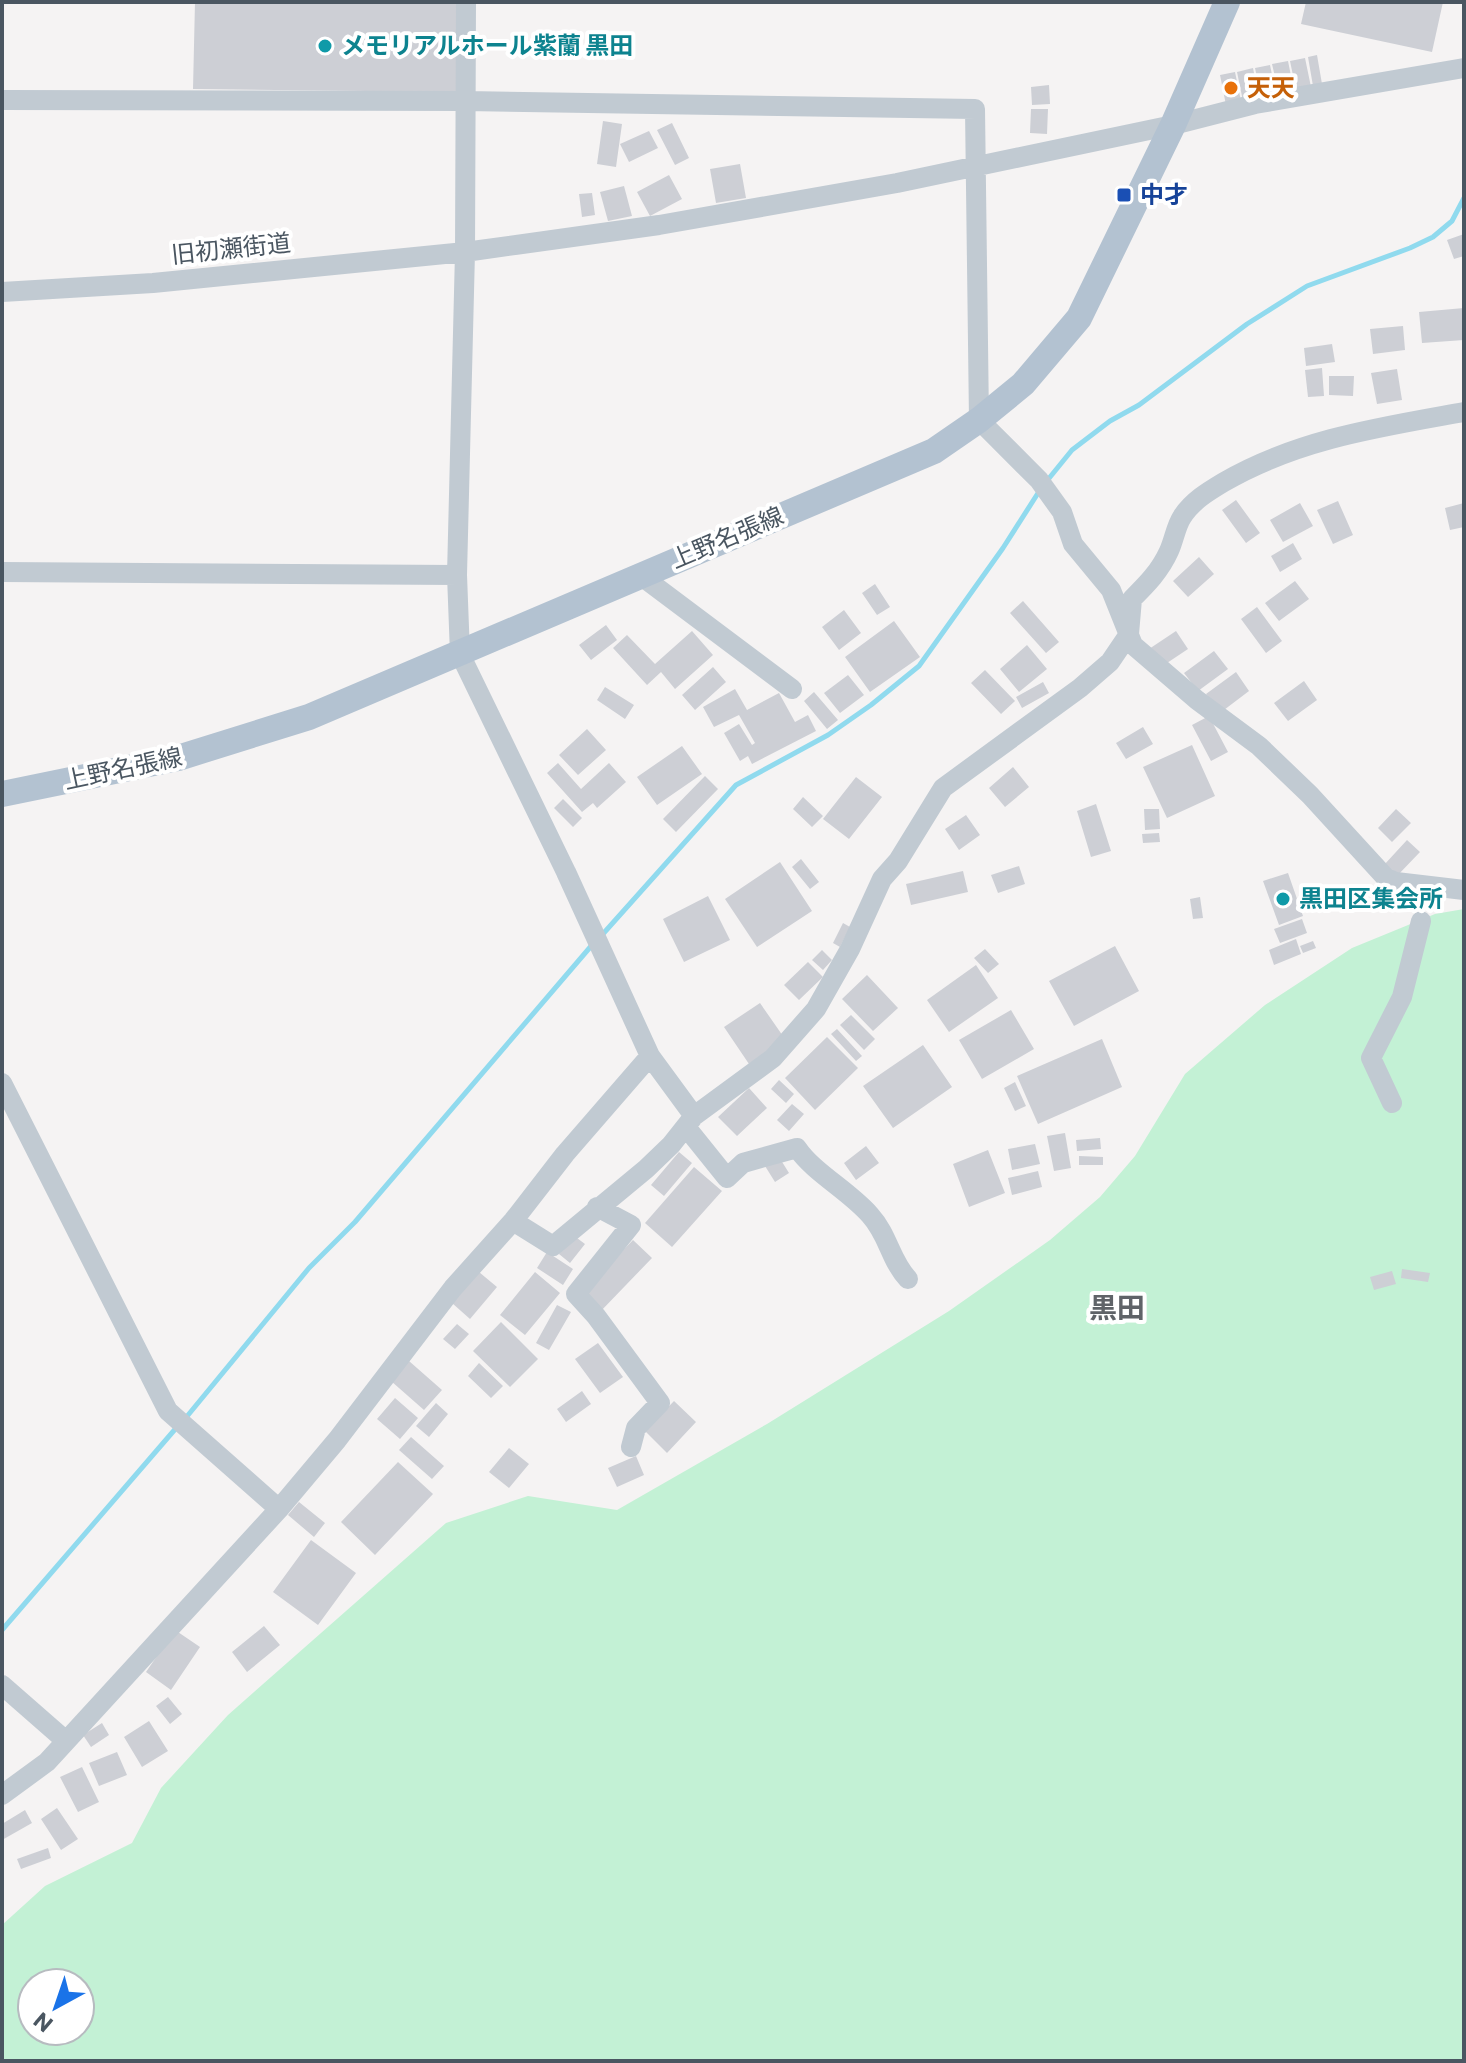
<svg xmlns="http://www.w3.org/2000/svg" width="1466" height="2063" viewBox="0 0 1466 2063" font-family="Commissioner,'Noto Sans JP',sans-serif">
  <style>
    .green { fill: #c3f1d5; fill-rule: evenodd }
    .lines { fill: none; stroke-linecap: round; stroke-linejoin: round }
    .stream { stroke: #90daee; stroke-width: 5 }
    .building { fill: #cdcfd5 }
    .minor { stroke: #c1cad2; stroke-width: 20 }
    .major { stroke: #b3c2d1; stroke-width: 26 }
    .culture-dot { fill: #0f9aa8; stroke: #fff; stroke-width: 3 }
    .food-dot { fill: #e8710a; stroke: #fff; stroke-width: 3 }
    .transit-dot { fill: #1a4fb4; stroke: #fff; stroke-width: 3 }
    .labels { text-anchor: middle; stroke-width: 8; stroke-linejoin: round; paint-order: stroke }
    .culture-label { font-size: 24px; font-weight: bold; fill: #0d838f; stroke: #fff; text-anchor: start }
    .food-label { font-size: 24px; font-weight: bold; fill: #c56008; stroke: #fff; text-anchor: start }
    .transit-label { font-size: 24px; font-weight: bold; fill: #164399; stroke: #fff; text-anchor: start }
    .street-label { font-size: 24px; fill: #4a5661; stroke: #fff }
    .quarter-label { font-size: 28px; font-weight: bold; fill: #5f6368; stroke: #fff }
  </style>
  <rect width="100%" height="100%" fill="#f5f3f3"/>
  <path class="green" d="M1464,909v1152h-1462v-136l43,-39 87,-43 29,-55 67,-73 218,-192 82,-27 89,14 150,-86 182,-113 101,-71 50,-43 35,-41 50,-82 80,-69 87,-57 83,-34zM32,1983h48v48h-48z"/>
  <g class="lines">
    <path class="stream" d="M1046,482l26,-32 38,-29 29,-16 108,-81 60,-38 103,-38 23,-11 19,-16 12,-23
      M602,935l134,-150 92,-50 43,-30 48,-39 84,-118 37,-58
      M184,1420l125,-152 46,-46 237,-277
      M2,1630l175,-203"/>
  </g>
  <path class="building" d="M195,2h261v90l-263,-3z
    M1306,2h137l-11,50 -131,-28z
    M1317,55l5,29 -9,2 -5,-29z
    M1305,58l6,29 -15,3 -6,-29z
    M1288,61l6,30 -15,3 -7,-30z
    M1270,65l6,29 -15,3 -6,-29z
    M1253,68l6,30 -16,3 -6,-29z
    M1235,72l6,29 -15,4 -6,-30z
    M1049,85l1,19 -18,1 -1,-18z
    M1031,109h17l-1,25 -17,-1z
    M603,121l19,3 -6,43 -19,-3z
    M672,123l17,35 -14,7 -18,-35z
    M649,131l9,17 -29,14 -9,-18z
    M740,164l6,34 -30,5 -6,-34z
    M669,175l13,24 -32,17 -13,-24z
    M624,186l8,30 -24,5 -8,-29z
    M592,193l3,22 -13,2 -3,-23z
    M1464,234v22l-10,3 -7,-19z
    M1464,308v32l-42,3 -3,-31z
    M1403,326l2,24 -32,4 -3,-25z
    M1332,344l3,18 -29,4 -2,-18z
    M1322,368l2,28 -16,1 -3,-27z
    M1397,369l5,31 -25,4 -6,-31z
    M1329,376h25l-1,20 -24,-1z
    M1236,500l24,33 -14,10 -24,-33z
    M1338,501l15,34 -20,9 -16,-34z
    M1300,503l13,23 -30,16 -13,-22z
    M1464,503v24l-14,3 -5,-22z
    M1293,543l9,16 -22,13 -9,-16z
    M1199,557l15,17 -26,23 -15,-16z
    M1295,581l14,18 -30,22 -14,-18z
    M875,584l15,23 -13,8 -15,-22z
    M1023,601l36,41 -13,11 -36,-40z
    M1257,607l25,34 -16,12 -25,-34z
    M844,610l17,23 -22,17 -17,-23z
    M894,621l26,36 -50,35 -25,-35z
    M606,625l11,15 -26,20 -12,-15z
    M692,631l21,24 -38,34 -14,-17 -14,13 -34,-37 14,-13 28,29z
    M1176,631l12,18 -27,18 -12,-18z
    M1027,645l20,24 -28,23 -19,-23z
    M1214,651l14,18 -30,22 -14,-18z
    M713,667l13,15 -31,28 -13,-15z
    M985,670l30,31 -14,13 -30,-31z
    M1236,672l13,19 -29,22 -14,-19z
    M848,675l16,20 -24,18 -16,-20z
    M1304,681l13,19 -29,21 -14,-18z
    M1043,682l6,11 -27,15 -6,-11z
    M605,687l29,18 -9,14 -28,-19z
    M735,689l12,21 32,-17 16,29 13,-7 8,16 -64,33 -4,-8 -8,5 -16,-28 15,-9 13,21 3,-2 -16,-28 -25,12 -11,-20z
    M814,692l24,28 -11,9 -23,-28z
    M1209,716l19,36 -17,9 -19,-36z
    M1143,727l10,17 -27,15 -10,-16z
    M587,729l19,21 -28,25 -19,-20z
    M1192,745l23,51 -48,22 -24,-51z
    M682,746l20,28 -45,31 -20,-28z
    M558,763l23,26 28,-26 17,19 -29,26 -4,-5 -11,9 -35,-39z
    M1013,767l16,20 -24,20 -16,-19z
    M705,776l13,13 -42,43 -13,-13z
    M856,777l26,20 -33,42 -26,-20z
    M803,797l20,19 -11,11 -19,-18z
    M563,799l19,19 -9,9 -19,-19z
    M1096,804l15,47 -20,6 -14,-46z
    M1144,809h15l1,20 -15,1z
    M1396,809l15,14 -19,19 -14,-14z
    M966,815l14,20 -21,15 -14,-21z
    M1159,833l1,9 -17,1 -1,-9z
    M1407,840l13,12 -24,25 -12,-12z
    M801,859l18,23 -9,7 -18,-22z
    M780,862l32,49 -55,36 -32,-48z
    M1019,866l6,18 -27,9 -7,-18z
    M963,871l5,21 -57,13 -5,-21z
    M1288,873l15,43 -24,9 -16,-44z
    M708,896l22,44 -46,22 -21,-43z
    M1200,897l3,21 -10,1 -3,-20z
    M1302,919l5,14 -27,10 -6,-14z
    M843,923l7,4 -10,20 -7,-4z
    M1296,939l5,15 -27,11 -5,-15z
    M1313,941l3,7 -13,5 -3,-7z
    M1115,946l24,45 -65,35 -25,-45z
    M985,949l14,15 -11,9 -14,-15z
    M822,950l10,10 -9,10 -11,-10z
    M808,962l15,15 -24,23 -15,-15z
    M976,965l22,33 -49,34 -22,-32z
    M867,975l31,33 -25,23 -31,-32z
    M760,1003l25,36 -36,25 -25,-37z
    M1011,1010l23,39 -52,30 -23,-39z
    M851,1015l24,24 -11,11 -24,-25z
    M837,1029l25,27 -6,5 -25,-27z
    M827,1037l31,31 -43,42 -30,-32z
    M1102,1039l20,48 -84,37 -21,-48z
    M923,1045l29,42 -59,41 -30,-42z
    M779,1080l15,14 -8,9 -15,-14z
    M1015,1082l11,24 -11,5 -11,-23z
    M749,1088l18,20 -30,28 -19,-19z
    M792,1104l12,10 -15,17 -12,-11z
    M1065,1133l6,35 -17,3 -7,-35z
    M1100,1138l1,11 -24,2 -1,-11z
    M1035,1144l5,20 -28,6 -4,-21z
    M866,1146l13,17 -23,17 -12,-17z
    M988,1150l17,43 -36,14 -16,-43z
    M679,1152l13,11 -28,33 -13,-11z
    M1079,1156l24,1v8h-24z
    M779,1157l10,16 -14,9 -10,-16z
    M694,1167l28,24 -50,56 -27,-24z
    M1038,1171l4,16 -30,8 -4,-17z
    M573,1235l12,9 -15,19 -11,-9z
    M633,1240l19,18 -53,55 -19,-18z
    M547,1252l26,17 -10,16 -26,-17z
    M1402,1269l28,4 -2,9 -27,-4z
    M1392,1271l4,13 -22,6 -4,-13z
    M479,1272l18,15 -27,32 -18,-16z
    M535,1272l25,21 -35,42 -25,-20z
    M557,1305l14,7 -22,38 -13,-7z
    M501,1322l37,37 -28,28 -37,-36z
    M457,1324l12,10 -14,15 -12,-10z
    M598,1343l25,34 -23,16 -25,-34z
    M409,1361l33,29 -18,20 -33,-29z
    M479,1363l24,23 -12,12 -23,-22z
    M582,1391l9,13 -25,18 -9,-13z
    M395,1398l23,20 -18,21 -23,-20z
    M674,1401l22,21 -29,31 -22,-22z
    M436,1403l12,11 -19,23 -13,-11z
    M411,1437l33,29 -12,13 -33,-29z
    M509,1448l20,16 -20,24 -20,-16z
    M636,1456l8,19 -27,12 -9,-19z
    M398,1462l35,32 -58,61 -34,-33z
    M299,1502l26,21 -11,14 -26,-22z
    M311,1540l45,33 -38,52 -45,-33z
    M264,1626l16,19 -33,27 -15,-20z
    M175,1630l25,17 -29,43 -25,-18z
    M168,1697l14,17 -12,10 -14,-18z
    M149,1721l19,30 -26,16 -18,-30z
    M102,1723l7,12 -18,12 -8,-12z
    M117,1752l10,23 -28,11 -10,-23z
    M82,1767l17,35 -21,10 -18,-35z
    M57,1808l21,31 -17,11 -20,-31z
    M25,1810l7,13 -30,17v-16z
    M48,1848l3,10 -30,11 -4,-10z"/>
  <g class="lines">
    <path class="minor" d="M466,2l-1,250 -8,323 3,79 106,218 84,184 44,60
      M2,100l464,1 509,8 4,311 60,60 23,32 11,32 38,46 22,55 64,55 62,46 51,49 76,83 10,4 68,8
      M2,292l151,-9 312,-31 194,-27 238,-42 276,-58 82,-21 209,-36
      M2,572l455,3
      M640,575l152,114
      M2,1083l166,328 111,98
      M1392,1103l-21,-45 31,-61 19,-76
      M686,1127l41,51 16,-15 54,-15c17,25 51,42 73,67 19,21 20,45 38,64
      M597,1207l34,18 -55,69 20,22 64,87 -24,25 -5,19
      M513,1221l40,25 93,-77 25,-24 23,-29 79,-58 43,-49 34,-60 32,-70 16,-18 45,-73 137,-100 30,-26 19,-28 3,-35c15,-15 28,-28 37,-48 5,-11 7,-25 13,-34 10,-16 27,-26 42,-35 74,-43 157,-55 240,-70
      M2,1685l64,56
      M2,1795l45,-33 232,-253 58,-69 116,-152 60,-67 52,-67 85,-98"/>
    <path class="major" d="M2,794l176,-36 131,-41 625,-266 45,-31 44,-36 56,-66 94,-193 54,-123"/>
  </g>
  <g class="culture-dot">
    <circle cx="325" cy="46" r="8"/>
    <circle cx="1283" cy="899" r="8"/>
  </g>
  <circle class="food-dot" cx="1231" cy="88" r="8"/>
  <rect class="transit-dot" x="1116" y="187" width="16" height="16" rx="4"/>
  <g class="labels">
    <g class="culture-label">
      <text x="341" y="54">メモリアルホール紫蘭 黒田</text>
      <text x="1299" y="907">黒田区集会所</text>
    </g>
    <g class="food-label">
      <text x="1247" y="96">天天</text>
    </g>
    <g class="transit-label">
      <text x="1140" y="203">中才</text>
    </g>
    <g class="street-label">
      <text transform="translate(231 249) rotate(-6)" y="8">旧初瀬街道</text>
      <text transform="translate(727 538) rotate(-23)" y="8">上野名張線</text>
      <text transform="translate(123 769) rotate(-12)" y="8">上野名張線</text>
    </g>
    <g class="quarter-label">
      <text x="1117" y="1318">黒田</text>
    </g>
  </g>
  <rect width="1466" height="2063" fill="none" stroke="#4a5661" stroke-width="8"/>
  <g transform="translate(56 2007) rotate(220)"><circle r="38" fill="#ffffff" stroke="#b7bbc0" stroke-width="2"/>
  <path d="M0-6L14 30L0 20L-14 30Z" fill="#1a73e8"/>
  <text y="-12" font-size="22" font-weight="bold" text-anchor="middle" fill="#4a5661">N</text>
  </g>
</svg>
